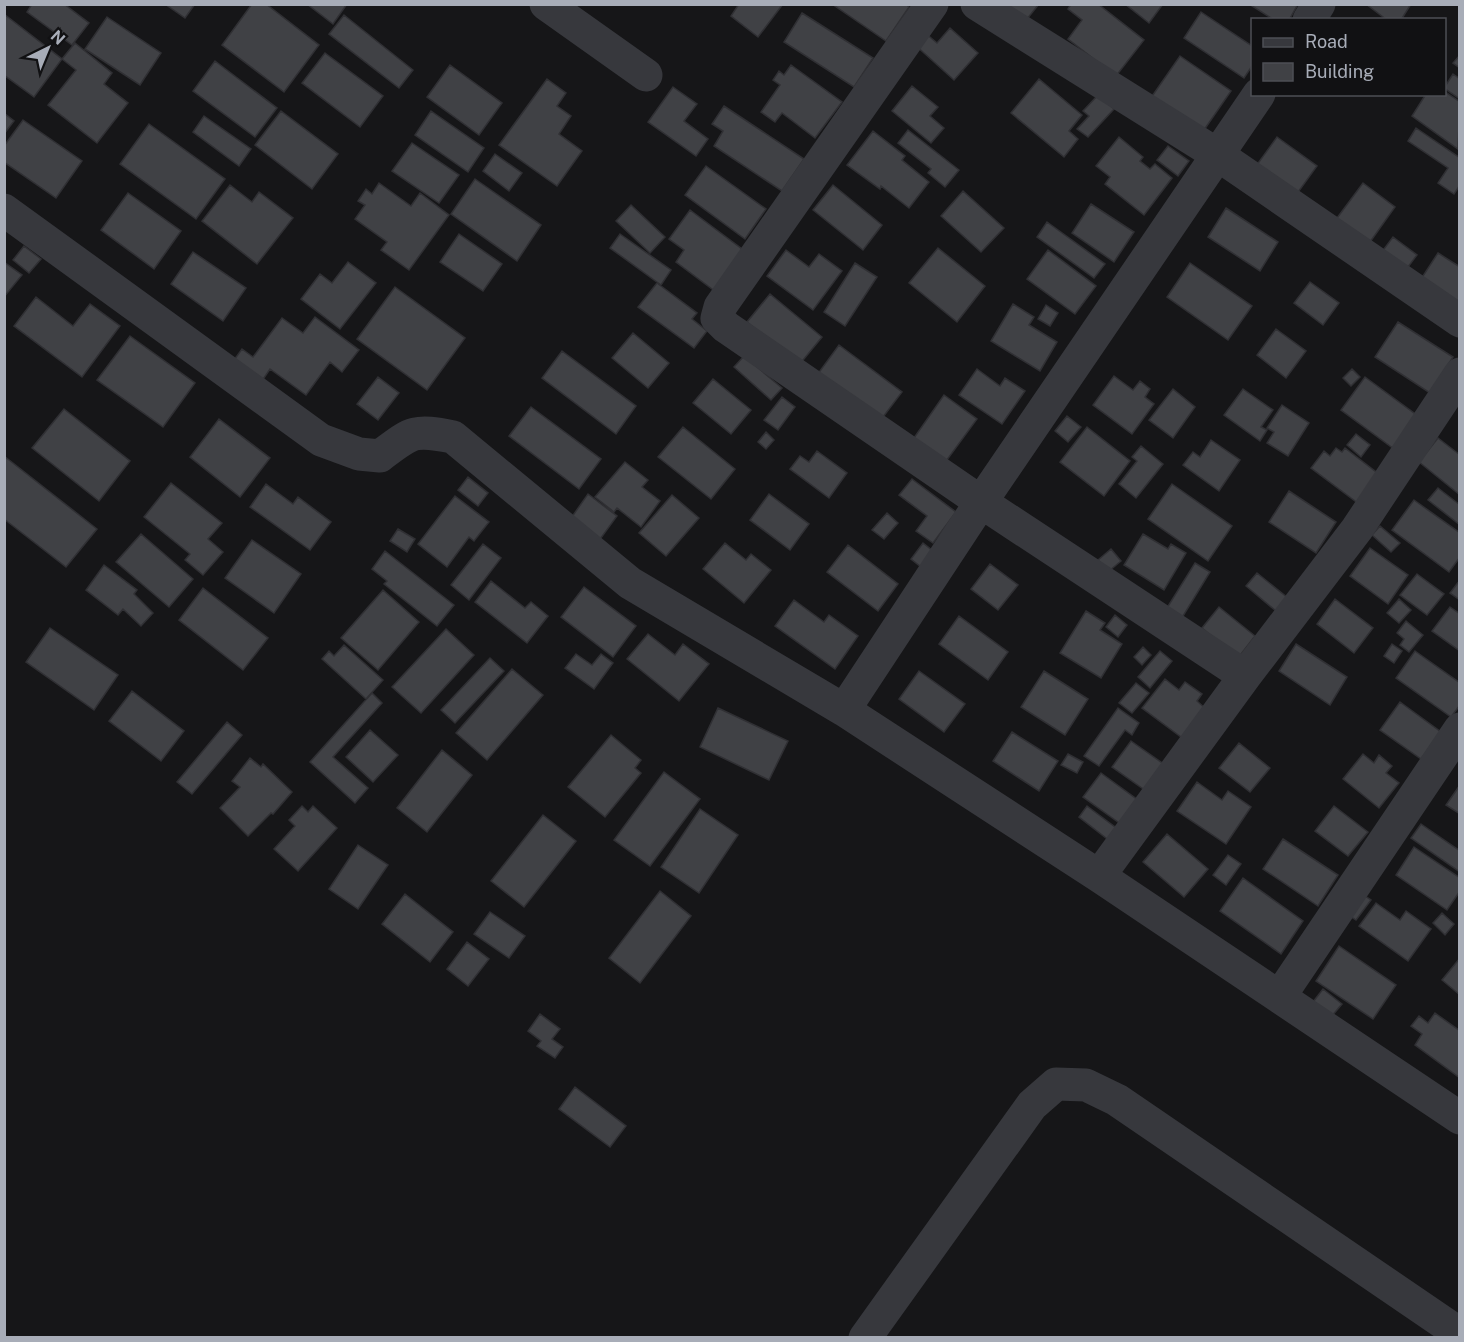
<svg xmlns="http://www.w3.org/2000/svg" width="1464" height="1342" viewBox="0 0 1464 1342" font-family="'Public Sans',sans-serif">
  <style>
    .building { fill: #404145; stroke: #303034; stroke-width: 1.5 }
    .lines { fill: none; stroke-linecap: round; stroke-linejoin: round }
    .minor { stroke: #37383d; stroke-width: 33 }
  </style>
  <rect width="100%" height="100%" fill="#161618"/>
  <path class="building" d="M32,4h32l25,19 -17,22 -45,-33z
    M165,4h30l-10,14z
    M252,4h14l53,41 -35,47 -62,-47z
    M307,4h40l-14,20z
    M739,4h44l-25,33 -27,-21z
    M832,4h74l3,3 -23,34z
    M999,4h40l-16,20z
    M1071,4h27l46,36 -28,36 -48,-37 14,-19 -14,-11z
    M1125,4h38l-14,19z
    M1249,4h49l-9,16h-15z
    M1366,4h45l-10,16h-14z
    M1201,12l51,34v20l-8,12 -60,-40z
    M802,13l71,45 -19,29 -70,-45z
    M4,14l58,45 -28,38 -30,-22z
    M344,15l69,55 -14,18 -70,-54z
    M107,17l54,36 -21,32 -55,-36z
    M950,28l28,25 -24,27 -40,-36 10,-12 13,11z
    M75,43l37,30 -8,11 24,19 -31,40 -49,-38 28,-35 -14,-11z
    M325,53l58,43 -23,31 -58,-44z
    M1460,55v13l-7,-5z
    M1180,56l51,35 -27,39 -56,-28z
    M215,61l62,47 -22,29 -62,-46z
    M450,65l52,38 -23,32 -52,-38z
    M791,65l51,37 -27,36 -33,-25 -7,9 -14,-10 19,-27 -7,-5 6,-9 5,4z
    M1453,74l7,5v20l-16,-11z
    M547,79l19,14 -9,13 14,10 -12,18 23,17 -25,35 -58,-41z
    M1039,79l43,36 -13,16 9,8 -14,18 -53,-44z
    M912,86l26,21 -8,9 14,12 -13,15 -39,-32z
    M673,87l24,17 -13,17 24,18 -12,17 -48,-34z
    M1444,91l16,11 -2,47 -46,-33 14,-22h18z
    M1098,95l16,14 -26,28 -11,-8 12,-13 -6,-5z
    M724,106l80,53 -22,32 -68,-45 9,-15 -11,-7z
    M281,111l57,43 -26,35 -57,-44z
    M431,111l53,37 -16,24 -53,-37z
    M4,113l10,8 -10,13z
    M204,116l47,33 -12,17 -46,-34z
    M23,120l59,41 -26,37 -52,-36v-16z
    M149,124l76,55 -29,40 -76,-55z
    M1416,128l44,30v27l-6,9 -16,-11 10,-15 -40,-27z
    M908,130l51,40 -14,17 -17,-14 3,-4 -33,-26z
    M873,131l32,25 -3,4 27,22 -20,26 -28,-22 -1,3 -33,-24z
    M1119,137l24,20 -3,4 10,8 5,-5 17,14 -28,37 -39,-31 5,-7 -14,-11z
    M1277,137l40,29 -21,29 -40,-29z
    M412,143l47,32 -20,28 -47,-32z
    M1168,146l21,15 -11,15 -21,-16z
    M495,154l27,19 -13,18 -26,-20z
    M706,166l60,43 -21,30 -60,-44z
    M475,179l66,46 -24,36 -66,-47z
    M379,183l32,23 9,-13 29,22 -40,55 -28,-20 6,-8 -32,-23 10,-14 -7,-4 8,-12 6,5z
    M1363,183l32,24 -30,42 -28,-31z
    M230,185l22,17 7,-10 34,26 -36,46 -55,-43z
    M833,185l49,40 -19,25 -50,-40z
    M963,191l41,37 -23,24 -40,-36z
    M128,193l53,38 -27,38 -53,-39z
    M1091,204l43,28 -20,30 -42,-29z
    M631,205l34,32 -15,16 -34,-32z
    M1226,208l52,34 -18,29 -52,-34z
    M690,210l56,42 -30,40 -40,-30 8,-12 -15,-11z
    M1047,222l58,42 -11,14 -57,-41z
    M459,234l43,30 -19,27 -43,-29z
    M620,234l51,36 -10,15 -51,-37z
    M1393,237l24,18 -15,20 -24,-18z
    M24,246l17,13 -12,14 -16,-13z
    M938,248l47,38 -28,36 -48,-39z
    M786,250l23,17 10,-13 23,17 -29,39 -46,-34z
    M1048,250l48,36 -21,28 -48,-35z
    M193,252l53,36 -23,33 -52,-37z
    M1438,253l22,14v37l-39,-25z
    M4,262l18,13 -18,22z
    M348,262l28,21 -36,46 -39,-30 19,-25 12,9z
    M855,263l22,14 -32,49 -21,-14z
    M1190,263l62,43 -24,34 -61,-43z
    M1310,282l29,21 -16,22 -29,-22z
    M657,283l40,30 -5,6 15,12 -13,17 -56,-41z
    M395,287l70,51 -38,52 -70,-51z
    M770,294l52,43 -23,28 -52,-43z
    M36,297l37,29 17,-22 30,22 -38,51 -68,-51z
    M1013,304l21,13 -5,8 28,17 -17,29 -49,-30z
    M1046,305l12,8 -8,13 -12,-7z
    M315,317l44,33 -17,22 -12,-10 -24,33 -36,-26 -8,12 -28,-21 8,-11 11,8 29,-39 21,15z
    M1398,322l55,35 -23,36 -55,-36z
    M1276,329l30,22 -20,27 -29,-23z
    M633,333l36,30 -21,25 -36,-30z
    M130,336l65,47 -32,44 -66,-47z
    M839,345l63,47 -22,29 -63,-46z
    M562,351l74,55 -20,28 -74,-56z
    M744,356l38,32 -11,12 -37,-33z
    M977,369l23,17 5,-8 20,13 -23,33 -43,-29z
    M1352,369l8,8 -9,9 -8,-8z
    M1114,376l19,14 7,-9 10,8 -5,8 9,7 -22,30 -39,-29z
    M378,377l21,16 -21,27 -21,-16z
    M1365,377l53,39 -24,33 -53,-39z
    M713,379l38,31 -20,24 -38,-31z
    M1173,389l22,18 -22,31 -24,-18z
    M1243,389l30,21 -12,17 6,3 -7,11 -36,-26z
    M944,395l33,24 -36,49 -32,-23z
    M782,397l13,10 -17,23 -14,-10z
    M1282,405l27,18 -21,33 -21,-13 7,-11 -7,-4z
    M531,407l70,52 -22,30 -70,-53z
    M64,409l66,52 -31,40 -67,-53z
    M1067,416l14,11 -13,15 -13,-11z
    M219,419l51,39 -30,39 -50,-40z
    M683,427l52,42 -24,30 -53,-42z
    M1087,427l43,34 -26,35 -44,-34z
    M766,432l8,8 -8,9 -8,-7z
    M1356,434l14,11 -9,12 -14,-12z
    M1438,438l22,17v40l-41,-33z
    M1211,440l29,20 -21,31 -36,-26 10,-13 7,5z
    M1141,446l22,18 -27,34 -17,-14 18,-23 -5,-4z
    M1336,448l6,4 3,-4 35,27 -21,29 -48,-36 13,-17 6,5z
    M817,451l30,22 -18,25 -39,-29 10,-13 9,6z
    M4,456l93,73 -31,38 -62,-48z
    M625,462l23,18 -6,7 18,14 -19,26 -24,-19 -3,4 -19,-15z
    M468,477l20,16 -10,13 -20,-16z
    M912,479l44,33 -23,31 -17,-12 11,-15 -28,-21z
    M171,483l51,40 -14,16 15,13 -20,23 -18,-15 5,-6 -46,-37z
    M266,484l27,20 5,-7 33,25 -21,28 -60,-43z
    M1172,484l60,42 -24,35 -60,-42z
    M1438,488l22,17v20l-32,-25z
    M1289,491l47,31 -20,31 -47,-31z
    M588,494l29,22 -19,26 -29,-21z
    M769,494l40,30 -19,26 -40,-30z
    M672,495l27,23 -33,38 -27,-23z
    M455,496l34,26 -15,19 -5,-4 -22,30 -29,-23z
    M1414,500l46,33v24l-11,15 -57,-42z
    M887,513l11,10 -14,16 -12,-9z
    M1380,526l20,17 -9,9 -19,-17z
    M398,529l17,10 -8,13 -17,-11z
    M141,534l52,45 -24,28 -53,-45z
    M1143,534l25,15 3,-5 15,9 -22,37 -40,-25z
    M252,540l49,34 -27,39 -49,-35z
    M725,543l21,17 5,-6 20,16 -27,33 -41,-34z
    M923,543l10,8 -12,16 -10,-8z
    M483,544l18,14 -32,42 -18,-15z
    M848,545l50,39 -20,27 -51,-39z
    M1370,548l38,27 -20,29 -38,-28z
    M1111,549l10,12 -12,10 -11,-11z
    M385,551l69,54 -17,21 -53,-42 3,-3 -15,-12z
    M1195,563l15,9 -30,49 -15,-10z
    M990,564l28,21 -20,25 -27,-21z
    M104,565l33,25 -3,4 19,19 -12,13 -18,-17 -5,6 -32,-25z
    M1257,573l31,25 -12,13 -30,-25z
    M1417,574l27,20 -17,21 -27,-20z
    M1460,580v20l-10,-7z
    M491,581l34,27 6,-6 17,14 -21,27 -52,-41z
    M584,587l52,39 -23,31 -52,-40z
    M203,588l65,50 -25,32 -64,-50z
    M383,590l36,32 -41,48 -37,-32z
    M1335,599l38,29 -19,25 -37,-29z
    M1399,599l12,11 -12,13 -12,-10z
    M794,600l30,22 5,-7 29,21 -23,33 -60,-43z
    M1219,607l36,29 -17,22 -36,-30z
    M1450,607l10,7v37l-28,-20z
    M1086,611l19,12 -5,7 22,14 -21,34 -41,-25z
    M1115,615l12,10 -9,12 -12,-10z
    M959,616l49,36 -20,28 -49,-36z
    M1406,621l17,14 -14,17 -9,-7 4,-6 -7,-6z
    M50,628l68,47 -24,35 -68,-48z
    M446,629l28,26 -53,58 -29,-26z
    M648,634l27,21 8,-11 26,20 -30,37 -52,-42z
    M1296,644l51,33 -17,28 -51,-34z
    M1392,644l10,7 -8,12 -10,-7z
    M344,645l39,35 -17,19 -44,-40 7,-8 5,5z
    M1143,647l8,8 -9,10 -8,-8z
    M1160,651l12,10 -22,27 -12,-11z
    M1415,651l45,32v22l-9,12 -55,-39z
    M576,654l16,11 9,-11 12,9 -19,26 -29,-21z
    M490,658l14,13 -49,52 -14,-13z
    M512,669l31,26 -56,65 -31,-27z
    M919,671l46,33 -21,28 -45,-33z
    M1044,671l44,28 -23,36 -44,-28z
    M1165,679l14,11 6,-8 17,12 -5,7 10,9 -22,30 -43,-32z
    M1136,683l13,10 -17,20 -13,-10z
    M132,691l52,40 -23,30 -52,-40z
    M372,693l10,10 -49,54 35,31 -13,15 -45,-41z
    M1400,702l41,30 -20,27 -41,-29z
    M718,708l70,33 -19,39 -69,-33z
    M1118,708l21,15 -7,12 -7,-5 -26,36 -15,-10z
    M227,722l15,13 -50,59 -15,-12z
    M370,730l28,25 -25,27 -27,-25z
    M1012,732l46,29 -19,30 -46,-30z
    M611,735l30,25 -6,8 6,5 -36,44 -37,-30z
    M1131,741l37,26 -19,26 -37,-26z
    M1239,743l31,25 -20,24 -31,-24z
    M442,750l30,25 -45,57 -30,-24z
    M1068,754l15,8 -6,11 -16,-8z
    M1363,754l11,9 5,-8 13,11 -6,7 13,10 -20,25 -36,-29z
    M250,758l11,9 2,-3 29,28 -19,22 -2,-1 -23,23 -28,-28 20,-21 -8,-6z
    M664,772l36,27 -50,67 -36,-26z
    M1101,773l41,30 -17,24 -42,-30z
    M1197,782l25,18 6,-9 23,16 -25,37 -49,-33z
    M1460,785v29l-14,-9z
    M302,806l6,6 5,-6 24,22 -39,43 -24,-22 21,-23 -6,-6z
    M1087,806l36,27 -8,12 -36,-28z
    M1334,806l34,26 -20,24 -33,-25z
    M700,809l38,26 -39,58 -38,-26z
    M543,815l33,26 -52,66 -33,-26z
    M1421,824l39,27v21l-49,-34z
    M1167,834l41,35 -24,28 -41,-35z
    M1283,839l55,36 -20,31 -55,-37z
    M358,845l30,20 -30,44 -29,-20z
    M1414,847l46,31v13l-13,19 -51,-35z
    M1228,855l13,9 -15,21 -13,-10z
    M1243,878l60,43 -22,33 -61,-43z
    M660,891l31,25 -51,67 -31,-25z
    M1359,892l12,8 -15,20 -12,-8z
    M405,894l48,38 -23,30 -48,-38z
    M1376,903l24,17 6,-9 25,18 -23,32 -49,-35z
    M490,912l35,24 -16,22 -35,-24z
    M1442,913l12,11 -9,11 -12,-12z
    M467,942l22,17 -21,27 -21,-17z
    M1339,946l57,39 -23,34 -57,-38z
    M1460,958v37l-18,-15z
    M1323,989l19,15 -11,13 -18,-15z
    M1435,1013l25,18v47l-45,-33 7,-11 -11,-8 8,-10 9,7z
    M540,1014l20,15 -8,10 11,8 -8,11 -18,-12 4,-5 -13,-10z
    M575,1087l51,39 -16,21 -51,-38z"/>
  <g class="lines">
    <path class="minor" d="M546,4l100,71
      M932,4l-212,303 -3,11 9,9 255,175 264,174 112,-147 103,-155
      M977,4l241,151 242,166
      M1309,20l10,-16
      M4,210l317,230 38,14 21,2c32,-24 33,-27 73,-19l177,146 214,127 255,166 361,242
      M844,710l137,-208 278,-408
      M1099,876l146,-200
      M1280,996l180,-267
      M865,1338l167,-233 24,-21 30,1 31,15 343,234"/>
  </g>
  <rect width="1464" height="1342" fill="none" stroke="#a8adb8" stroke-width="12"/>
  <rect x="1251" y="18" width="195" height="78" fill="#111113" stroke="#4d4f55" stroke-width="1.5"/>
  <rect x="1263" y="38" width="30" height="9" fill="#37383d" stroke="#4d4f55" stroke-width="1.5"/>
  <text x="1305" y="48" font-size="18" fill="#a8adb8">Road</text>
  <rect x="1263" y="63" width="30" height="18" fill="#404145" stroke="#4d4f55" stroke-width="1.5"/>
  <text x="1305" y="78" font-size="18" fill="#a8adb8">Building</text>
  <g transform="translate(48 48) rotate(43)" stroke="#111113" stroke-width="4.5" paint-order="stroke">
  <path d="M0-4.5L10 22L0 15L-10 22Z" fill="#a8adb8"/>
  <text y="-9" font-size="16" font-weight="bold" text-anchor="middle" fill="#a8adb8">N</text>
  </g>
</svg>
